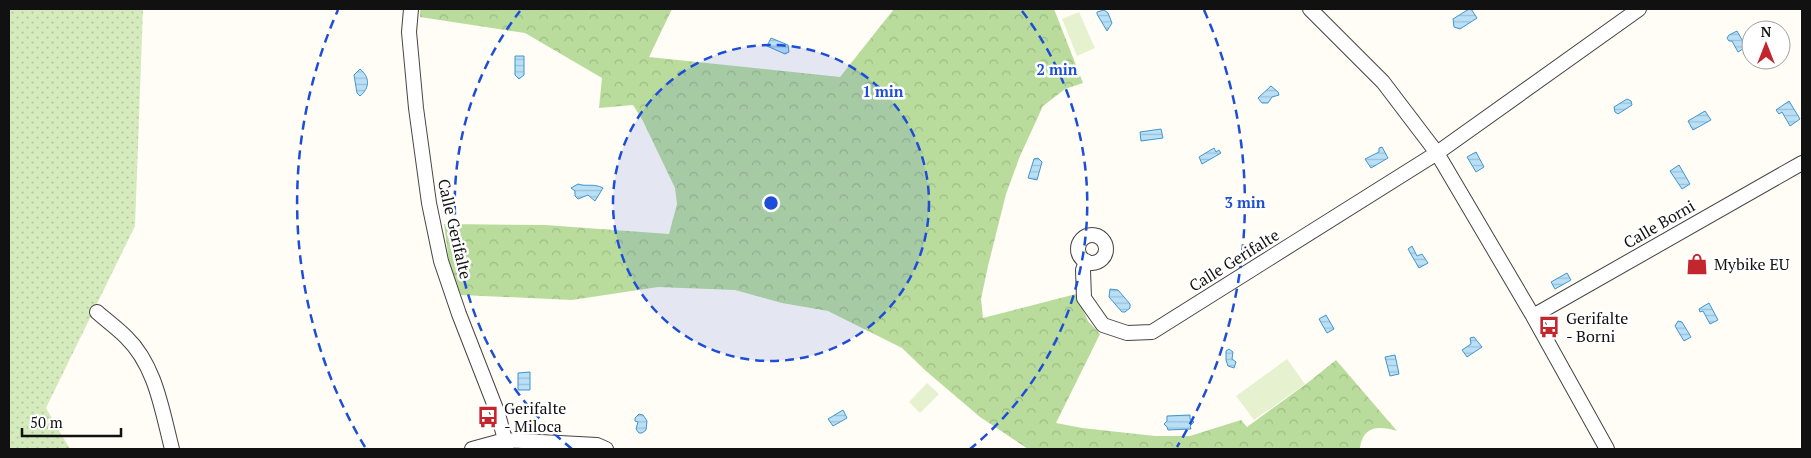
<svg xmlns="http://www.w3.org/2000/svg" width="1811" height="458" viewBox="0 0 1811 458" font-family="'PT Serif',serif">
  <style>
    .grass { fill: url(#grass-dots) }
    .forest { fill: url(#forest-crowns) }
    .pitch { fill: #e6f2cf }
    .water { fill: url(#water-rules); stroke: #3f96cf }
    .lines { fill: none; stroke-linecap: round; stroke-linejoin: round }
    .minor-casing { stroke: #444; stroke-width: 16 }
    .minor { stroke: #fff; stroke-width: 14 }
    .ring { fill: none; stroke: #1d4ed8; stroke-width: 2.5; stroke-dasharray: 9 6 }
    .labels { text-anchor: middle; stroke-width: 5; stroke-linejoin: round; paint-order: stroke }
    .street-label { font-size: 16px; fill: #111; stroke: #fff }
    .poi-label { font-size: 16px; fill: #111; stroke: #fff; text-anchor: start }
    .centre { fill: #1d4ed8; stroke: #fff; stroke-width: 2.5 }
    .ring-label { font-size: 15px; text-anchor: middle; font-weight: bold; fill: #1d4ed8; stroke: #fff; stroke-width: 5; stroke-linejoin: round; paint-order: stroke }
  </style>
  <defs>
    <pattern id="grass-dots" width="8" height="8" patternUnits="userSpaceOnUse" patternTransform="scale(1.25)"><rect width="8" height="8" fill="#d5ebbd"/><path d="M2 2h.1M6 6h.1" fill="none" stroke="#b6c8a1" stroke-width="1.8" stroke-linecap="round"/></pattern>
    <pattern id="forest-crowns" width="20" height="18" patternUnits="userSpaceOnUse" patternTransform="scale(1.25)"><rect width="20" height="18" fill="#b9dc9c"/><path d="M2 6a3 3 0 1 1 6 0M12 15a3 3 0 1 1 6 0" fill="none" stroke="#9ebc85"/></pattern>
    <pattern id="water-rules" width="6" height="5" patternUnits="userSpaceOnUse" patternTransform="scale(1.25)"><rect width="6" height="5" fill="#b9e0f7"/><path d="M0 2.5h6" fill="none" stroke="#9ebfd3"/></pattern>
  </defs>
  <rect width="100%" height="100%" fill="#fffdf5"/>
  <path class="grass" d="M9,9h134l-8,217 -89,182 24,41h-61z"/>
  <path class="forest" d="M420,9h252l-23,48 191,20 54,-68h160l29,74 -18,6 -22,17 -23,50 -14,38 -18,72 -7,33 2,19 93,-24 12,27 12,13 -44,89 26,5 73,8h35l51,-16 6,7 63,-46 26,-21 61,71c-18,-6 -35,-5 -37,18h-332l-48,-32 -54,-46 -24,-23 -74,-37 -46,-8 -47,-13 -77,-3 -86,13 -111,-5 -12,-33 -5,-38 101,1 124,9 8,-30 -2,-16 -32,-67 -10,-16 -34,3 3,-30 -77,-45 -105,-16z"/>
  <path class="pitch" d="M1079,12l16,36 -18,8 -15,-37z
    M1287,359l18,25 -51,36 -18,-24z
    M927,383l12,11 -19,19 -11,-11z"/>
  <path class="water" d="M1469,9h2l6,9 -17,11 -6,-2 -1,-8z
    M1104,10l4,3 4,10 -5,8 -10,-17v-2z
    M1737,31l9,16 -8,5 -6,-11h-3l-2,-3 2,-3z
    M771,38l17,7 1,7 -4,2 -18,-8z
    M515,56h9v19l-5,4 -4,-4z
    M360,69c10,8 10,19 0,27l-3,-3 -3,-18z
    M1271,86l7,6 1,3 -7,2 -4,6h-6l-4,-5z
    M1627,99l4,2 1,4 -14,9 -3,-2 -1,-5z
    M1789,101l11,18 -10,7 -8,-14 -3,2 -3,-4z
    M1705,111l6,9 -18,10 -5,-9z
    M1161,129l2,9 -22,3 -1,-9z
    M1382,147l6,11 -17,10 -6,-9 14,-7v-4z
    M1214,148l2,4 3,-2 2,3 -19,11 -3,-7z
    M1476,152l8,15 -8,5 -9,-15z
    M1038,158l4,4 -5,18 -9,-2 6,-19z
    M1679,165l11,19 -8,5 -12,-18z
    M578,184c8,3 16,-1 25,4l-8,13 -7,-6 -10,4 -3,-3v-5l-4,-3z
    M1412,246l5,10 5,-2 6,9 -9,5 -11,-19z
    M1567,273l4,7 -16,9 -4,-7z
    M1110,289l8,1 12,14v4l-5,4h-3l-13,-15z
    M1709,303l9,17 -8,4 -7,-13 -3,1 -1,-3z
    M1326,315l8,14 -7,4 -8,-14z
    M1678,321l4,1 9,15 -7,4 -9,-15z
    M1474,337l8,10 -15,10 -5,-7 9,-6 -1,-6z
    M1229,349l4,3 -1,7 4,3 -2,6 -6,-2 -2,-6v-9z
    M1395,355l4,19 -9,2 -5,-19z
    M530,372v18h-12v-17z
    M843,410l4,8 -14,8 -5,-7z
    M639,414l4,1 4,6 -1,9 -4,3h-3l-3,-4 2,-7 -3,-1v-3z
    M1190,415v4l4,3 -4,4 1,3 -23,1 -1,-3 -3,-3 3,-3v-5z"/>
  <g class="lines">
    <g class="minor-casing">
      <path id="minor" d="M411,9l-2,23 7,76 13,95 12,58 18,53 39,100 7,26 1,9
        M1310,9l73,73 54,71 96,163 74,133
        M1078 249a14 14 0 1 1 28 0a14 14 0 1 1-28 0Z
        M1086,261l-3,9 1,28 19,27 24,8 25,-1 285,-179 202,-144
        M97,312c9,8 20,16 29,25 30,29 36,74 46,112
        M1533,316l269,-153
        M472,449l33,-9 92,5 9,4"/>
    </g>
    <use href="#minor" class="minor"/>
  </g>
  <circle cx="771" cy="203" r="158" fill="#1d4ed8" fill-opacity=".12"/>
  <g class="ring">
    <circle cx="771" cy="203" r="158"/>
    <path d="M572 449A316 316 0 0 1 520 11M1022 11A316 316 0 0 1 970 449"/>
    <path d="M365 447A474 474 0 0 1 338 10M1204 10A474 474 0 0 1 1177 447"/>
  </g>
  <defs>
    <g id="shop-bare" transform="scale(1.725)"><path d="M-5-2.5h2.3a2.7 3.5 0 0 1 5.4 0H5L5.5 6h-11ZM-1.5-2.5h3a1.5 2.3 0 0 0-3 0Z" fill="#c4262e" stroke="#fff" stroke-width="2.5" paint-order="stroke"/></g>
    <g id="bus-bare" transform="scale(1.725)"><path d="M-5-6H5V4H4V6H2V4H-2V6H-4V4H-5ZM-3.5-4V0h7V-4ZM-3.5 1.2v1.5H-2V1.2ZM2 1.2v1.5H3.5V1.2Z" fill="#c4262e" stroke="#fff" stroke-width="2.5" paint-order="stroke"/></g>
  </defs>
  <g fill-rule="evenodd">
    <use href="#shop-bare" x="1697" y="264"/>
    <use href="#bus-bare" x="1549" y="327"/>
    <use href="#bus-bare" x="488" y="417"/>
  </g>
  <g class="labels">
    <g class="street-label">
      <text transform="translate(1659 224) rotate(-30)" y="6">Calle Borni</text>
      <text transform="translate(455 229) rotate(77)" y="6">Calle Gerifalte</text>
      <text transform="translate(1234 260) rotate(-32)" y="6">Calle Gerifalte</text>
    </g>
    <g class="poi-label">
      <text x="1714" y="270">Mybike EU</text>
      <text x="1566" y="324">Gerifalte<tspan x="1566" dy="18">- Borni</tspan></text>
      <text x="504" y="414">Gerifalte<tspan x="504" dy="18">- Miloca</tspan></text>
    </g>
  </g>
  <circle cx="771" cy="203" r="8" class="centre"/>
  <g class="ring-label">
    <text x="1057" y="75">2 min</text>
    <text x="883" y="97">1 min</text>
    <text x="1245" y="208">3 min</text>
  </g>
  <rect width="1811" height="458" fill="none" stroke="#111111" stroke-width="20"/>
  <g transform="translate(1766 45)"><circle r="24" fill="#ffffff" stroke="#a0a0a0"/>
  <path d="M0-4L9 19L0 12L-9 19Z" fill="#c4262e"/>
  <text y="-8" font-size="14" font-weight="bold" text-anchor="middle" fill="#111111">N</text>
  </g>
  <path d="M22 428v8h99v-8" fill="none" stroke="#111111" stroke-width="2.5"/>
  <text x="30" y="428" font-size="15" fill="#111111" stroke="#ffffff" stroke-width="4" paint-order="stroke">50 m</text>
</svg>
